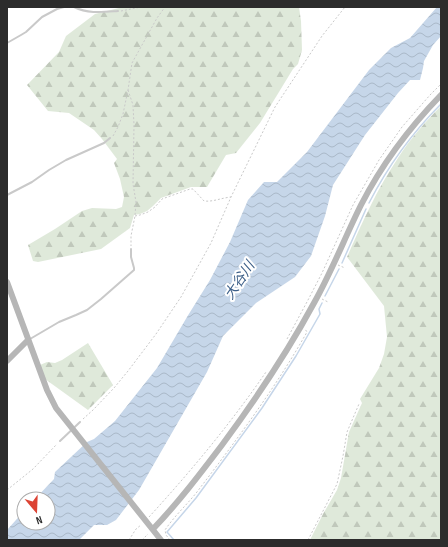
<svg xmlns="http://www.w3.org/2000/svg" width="448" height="547" viewBox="0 0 448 547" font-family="'Sofia Sans Condensed','Noto Sans JP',sans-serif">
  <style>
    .forest { fill: url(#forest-firs) }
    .water { fill: url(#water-waves) }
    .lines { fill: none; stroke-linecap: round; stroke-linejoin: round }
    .stream { stroke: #c6d6e9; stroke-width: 1.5 }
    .path { stroke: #c9c9c9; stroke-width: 1; stroke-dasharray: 2 2; stroke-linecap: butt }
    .lane { stroke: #c9c9c9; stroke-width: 2 }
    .secondary { stroke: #b6b6b6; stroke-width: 6 }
    .labels { text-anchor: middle; stroke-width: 4; stroke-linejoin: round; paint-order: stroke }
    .water-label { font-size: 14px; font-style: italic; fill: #3e6089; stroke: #fff }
  </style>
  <defs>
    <pattern id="forest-firs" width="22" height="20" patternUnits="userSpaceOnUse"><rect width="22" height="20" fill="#dfe9da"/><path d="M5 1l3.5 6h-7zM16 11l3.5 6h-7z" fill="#c0c8bb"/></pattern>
    <pattern id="water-waves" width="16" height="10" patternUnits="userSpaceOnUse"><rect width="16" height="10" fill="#c6d6e9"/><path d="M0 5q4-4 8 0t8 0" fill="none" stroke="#aab8c8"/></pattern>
  </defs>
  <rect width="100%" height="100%" fill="#fff"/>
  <path class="forest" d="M123,7h176l2,14 1,29 -4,14 -5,5 -33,54 -24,30 -10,2 -19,32h-16l-30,11 -8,8 -6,5 -7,3 -6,1 -4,13 -29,21 -63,13 -5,-1 -5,-16 27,-16 27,-18 10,-3 24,1 6,-2 2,-10 -4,-18 -6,-16 3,-4 -15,-20 -8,-9 -25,-17 -21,-2 -21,-26 32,-33 7,-16 29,-22z
    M441,106v434h-131l13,-26 14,-24 4,-12 8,-46 13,-29 -2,-4 19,-31 5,-14 3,-17 -3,-31 -37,-49c15,-34 30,-68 51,-99 12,-19 27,-36 43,-52z
    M88,343l25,42 -25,25 -43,-31 -5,-14 7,-3 8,1 7,-3z"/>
  <path class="water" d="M437,7h4v29l-8,9 -9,16 -1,7 -3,12h-10l-12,13 -33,42 -32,50 -8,31 -14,40 -16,21 -39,26 -33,33 -16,36 -68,118 -23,30 -9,5h-13l-15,15h-72v-10l17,-19v12h24v-24h-13l19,-20 1,-7 32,-30 7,-3 21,-18 42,-53 30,-51 23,-37 20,-38 18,-42 16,-18h13l30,-30 62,-82 22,-22 19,-10z"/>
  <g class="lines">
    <path class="stream" d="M369,203c19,-37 43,-70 72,-99
      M342,263l24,-54
      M325,296l14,-27
      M174,540l-7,-8 29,-34 66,-90 34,-52 24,-42 -1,-5 3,-6"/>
    <path class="path" d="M121,11l20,-4
      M128,90l5,15 1,20 -1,59 3,18 -1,14 -4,20v10
      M113,136l5,-9 5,-13 5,-24 4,-27 25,-45 8,-11
      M135,216l5,-1 8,-3 7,-5 7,-8 28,-10h3l11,12c9,1 17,-3 27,-4
      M338,265l7,3
      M322,299l6,3
      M287,339l21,-39 14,-27 31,-68 26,-45 23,-33 28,-32 11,-11
      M83,419l10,-9 21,-22 14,-17 28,-37 25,-37 30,-54 20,-46 44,-90 47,-71 23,-29
      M7,490l26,-21 24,-25
      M149,517c42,-46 82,-94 117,-145
      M129,540l7,-11 5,-4
      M142,540l6,-6
      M170,540l-4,-5 -1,-5c10,-15 24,-27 35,-42 38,-50 76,-101 107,-156l-2,-3
      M308,540l29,-56 6,-28 4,-24 12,-28"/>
    <path class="lane" d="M74,7c14,7 29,5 44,4
      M7,43l14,-8 5,-3 16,-15 15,-8 7,-2
      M7,195l25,-13 17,-12 17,-10 38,-17 6,-5
      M30,339l29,-17 17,-7 11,-5 14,-11 33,-29v-2l-3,-11v-8
      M60,441l20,-19"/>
    <path class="secondary" d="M7,282l40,108 9,18 105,132
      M7,361l21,-21
      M153,529c25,-26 47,-55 69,-84 34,-46 65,-92 92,-142 18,-32 31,-66 47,-98 21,-41 48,-77 80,-110"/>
  </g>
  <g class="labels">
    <g class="water-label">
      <text transform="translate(239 280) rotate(-56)" y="5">大谷川</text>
    </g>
  </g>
  <rect width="448" height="547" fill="none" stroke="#2c2c2c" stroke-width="16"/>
  <g transform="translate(36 511) rotate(161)"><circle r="19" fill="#ffffff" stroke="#ababab"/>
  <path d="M0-3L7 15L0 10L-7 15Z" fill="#dc4334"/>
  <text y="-6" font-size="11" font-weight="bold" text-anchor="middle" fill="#2c2c2c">N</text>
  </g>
</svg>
